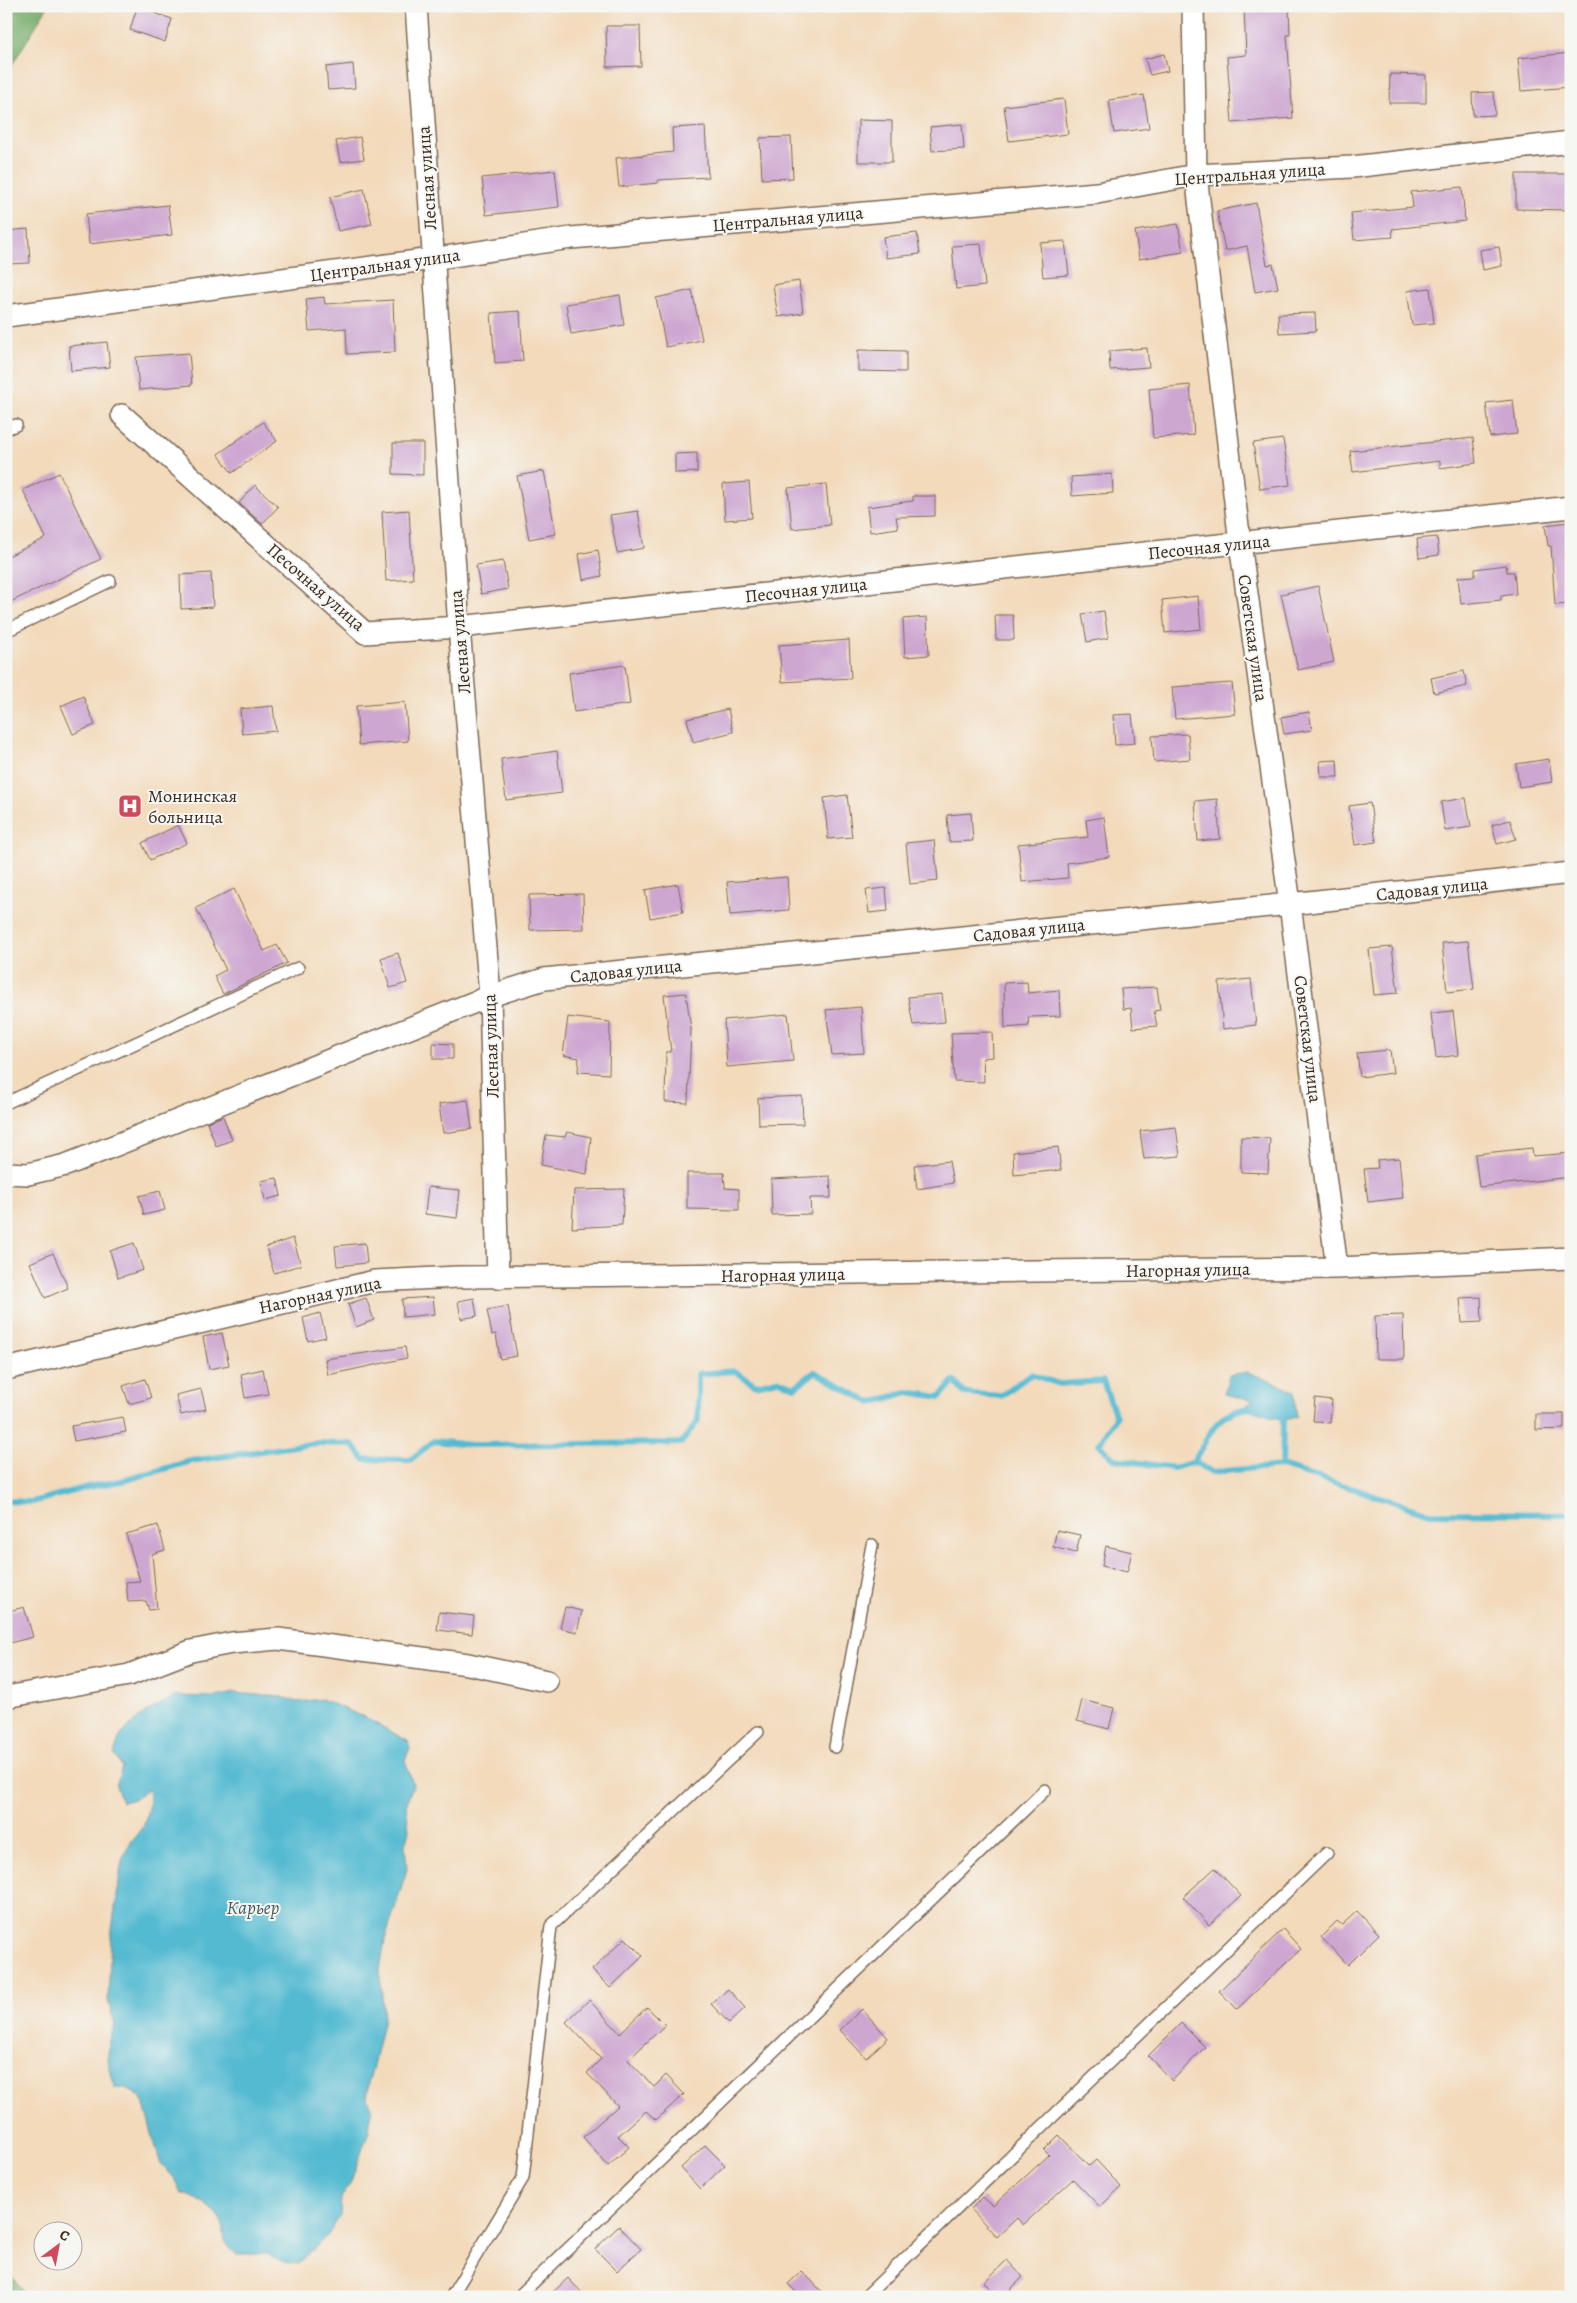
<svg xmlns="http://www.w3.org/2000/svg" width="1577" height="2303" viewBox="0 0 1577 2303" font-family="Alegreya,serif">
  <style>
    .forest { fill: #73ab69; stroke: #576a44 }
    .water { fill: #53bad1; stroke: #477278 }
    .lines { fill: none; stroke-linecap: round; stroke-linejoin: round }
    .stream { stroke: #53bad1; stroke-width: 6 }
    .building { fill: #cea7d1 }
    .lane-casing { stroke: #7b6855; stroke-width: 14 }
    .street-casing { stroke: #7b6855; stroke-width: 24 }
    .lane { stroke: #fff; stroke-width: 11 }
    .street { stroke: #fff; stroke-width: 21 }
    .labels { text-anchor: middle; stroke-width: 4; stroke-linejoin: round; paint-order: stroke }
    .street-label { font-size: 18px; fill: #3b2a1e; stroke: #f6f6f2 }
    .poi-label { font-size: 18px; fill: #3b2a1e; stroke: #f6f6f2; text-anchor: start }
    .water-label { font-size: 19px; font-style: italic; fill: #435c5d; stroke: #f6f6f2 }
  </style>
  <rect width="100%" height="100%" fill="#f6f6f2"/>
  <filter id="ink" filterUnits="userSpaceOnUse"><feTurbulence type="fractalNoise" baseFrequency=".02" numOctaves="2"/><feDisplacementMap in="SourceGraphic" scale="10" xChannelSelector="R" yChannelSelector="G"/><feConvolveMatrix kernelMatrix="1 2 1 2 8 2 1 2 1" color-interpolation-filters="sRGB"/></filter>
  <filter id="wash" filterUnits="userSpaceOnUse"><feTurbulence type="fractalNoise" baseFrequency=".0096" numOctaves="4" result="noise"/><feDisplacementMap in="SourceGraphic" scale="20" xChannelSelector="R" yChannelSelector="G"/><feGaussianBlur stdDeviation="1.12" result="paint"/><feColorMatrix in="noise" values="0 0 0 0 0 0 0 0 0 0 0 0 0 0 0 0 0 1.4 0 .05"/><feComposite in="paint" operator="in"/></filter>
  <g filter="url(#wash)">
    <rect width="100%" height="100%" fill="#f3dabb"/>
    <path class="forest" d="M6,6h42l-42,69z
      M6,2269l22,28h-13l-9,-15z"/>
    <path class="water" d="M1248,1372l46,19 3,26 -14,3 -39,-12 9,-8 -29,-6 5,-19z
      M234,1693l48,4 16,5 23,-3 43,18 44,24 2,7 -5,12 8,24 -7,22 3,24 -4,15 2,24 -22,71 -5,30 4,49 -15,63 -2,17 5,11 -3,21 -19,53 -9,14 -1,18 -12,19 -30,29 -14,-2 -17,-8h-31c-19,-17 -7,-19 -16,-35 -8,-13 -25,-21 -39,-26l-7,-15 -14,-16 -18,-64 -16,-10 -12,-1c-8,-23 -8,-40 1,-62l-7,-24 3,-65 11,-76 8,-17 14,-18 5,-21 -1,-15 -13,10 -13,3 -6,-16 6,-19 -8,-13 6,-18 23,-22 33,-18 39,1z"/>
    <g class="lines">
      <path class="stream" d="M1278,1415l5,5 -1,46
        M1194,1462c16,-28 21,-52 58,-54
        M6,1501l26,1 56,-15 38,-7 65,-19 125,-18 36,1 12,15 46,1 24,-19 37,4 210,-2 17,-22v-47l37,-3 21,14 21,-5 18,7 20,-15 56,31 37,-11 32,5 14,-16 10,12 37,3 30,-22 28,10 44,-3 13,36 -17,27 15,15 60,9 20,-6 18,10 70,-6 148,47 141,1"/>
    </g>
    <g id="blocks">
      <path class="building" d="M1289,6l1,29h-3l6,83 -61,5 -5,-66 19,-2 -2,-47z
        M137,7l35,12 -7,23 -35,-12z
        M606,26h34l1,40 -34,1z
        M1571,53v34l-50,4 -3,-33z
        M1164,54l4,17 -18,4 -5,-16z
        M353,64l2,24 -27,2 -2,-23z
        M1390,74l36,1v28h-37z
        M1494,92l1,23 -22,1 -1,-23z
        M1144,95l5,33 -35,5 -5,-33z
        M1064,99l4,35 -59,7 -5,-35z
        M858,120l34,1v41h-34z
        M962,124l2,25 -32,2 -2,-24z
        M705,126l3,51 -50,3v3l-39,4 -3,-29 57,-6 -1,-24z
        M360,137l4,22 -24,3 -4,-21z
        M791,137l2,41 -31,1 -2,-41z
        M555,170l4,37 -73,8 -4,-37z
        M1516,174h55v36l-55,-1z
        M1462,187l3,34 -73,8 1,8 -39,3 -3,-27 62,-6 -2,-15z
        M364,189l8,35 -34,7 -8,-34z
        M1256,203l11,62 6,-1 5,24 -23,4 -8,-46 -22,5 -8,-40z
        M168,205l4,30 -83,9 -3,-30z
        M1178,224l5,28 -44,7 -4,-28z
        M28,229l2,34 -24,1v-33z
        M917,233l3,21 -34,4 -3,-21z
        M1065,241l4,34 -26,2 -3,-34z
        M981,244l4,42 -29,3 -4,-43z
        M1499,247l3,19 -19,4 -3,-20z
        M799,281l4,32 -25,4 -5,-32z
        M1430,288l4,35 -22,2 -5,-34z
        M692,290l10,50 -36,7 -10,-49z
        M620,295l4,30 -53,9 -5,-30z
        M324,297l1,7 68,-4 2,52 -48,2 -1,-26 -37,3 -3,-32z
        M520,311l3,50 -28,2 -4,-50z
        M1315,313l1,18 -37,2 -1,-19z
        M107,342l3,25 -39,4 -2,-25z
        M1147,348l2,19 -39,3 -1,-19z
        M858,350l48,1v21l-48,-1z
        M189,353l3,32 -53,5 -3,-33z
        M1190,385l4,50 -41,3 -4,-49z
        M1513,400l4,34 -27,3 -4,-34z
        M263,422l14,19 -45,32 -14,-19z
        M1473,438l3,25 -36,5v-7l-87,11 -3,-21z
        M1283,439l7,46 -30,4 -7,-46z
        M393,443h30v32l-30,-1z
        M697,453v19l-22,1v-19z
        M544,471l12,63 -27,5 -12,-63z
        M59,473l42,86 -95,45v-47l40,-19 -23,-48z
        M1112,474l1,19 -41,3 -1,-19z
        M749,482l3,36 -27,2 -2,-36z
        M826,484l4,41 -38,4 -4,-41z
        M255,485l23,22 -16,17 -23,-21z
        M913,496h22v20l-39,1 2,11 -28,4 -3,-25 46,-6z
        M409,510l4,69 -27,2 -4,-69z
        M638,511l6,37 -27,5 -7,-38z
        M1569,522l2,82 -16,1 -4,-59h-3l-3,-21z
        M1437,537l2,18 -20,3 -2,-19z
        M598,550l4,26 -19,4 -4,-26z
        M503,561l5,28 -27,5 -5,-29z
        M1506,565l1,7h7l2,22 -15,2v4l-40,4 -3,-27 17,-1v-7z
        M211,573l2,34 -32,2 -1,-34z
        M1318,586l16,76 -36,8 -17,-76z
        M1198,596l3,33 -36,4 -3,-33z
        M1104,611l4,27 -21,4 -5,-28z
        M995,615h18l1,25h-18z
        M927,617l2,38 -24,2 -2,-38z
        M849,640l2,38 -69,4 -3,-37z
        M625,665l5,39 -56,8 -5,-39z
        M1464,671l3,15 -33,7 -3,-15z
        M1232,683l3,31 -60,5 -3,-32z
        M83,696l12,29 -22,9 -12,-28z
        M405,702l3,39 -49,4 -3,-39z
        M273,706l3,25 -34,3 -2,-25z
        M728,709l5,23 -40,10 -6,-23z
        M1309,712l3,18 -28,4 -3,-17z
        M1132,714l3,29 -20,2 -2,-30z
        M1188,734l2,25 -36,3 -2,-26z
        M557,751l5,42 -56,7 -5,-41z
        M1549,759l3,23 -33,5 -3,-23z
        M1337,760l1,17h-17l-1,-16z
        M847,795l5,42 -24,2 -4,-41z
        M1466,798l5,29 -26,4 -4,-29z
        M1217,799l3,40 -22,2 -3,-40z
        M1370,803l6,39 -21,3 -6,-39z
        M971,813l2,28 -24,1 -2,-27z
        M1104,817l5,40 -42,6 1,15 -46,4 -4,-38 70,-7 -2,-17z
        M1510,820l6,19 -19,5 -5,-19z
        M178,825l9,18 -37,17 -8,-17z
        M934,840l4,41 -28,3 -4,-41z
        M787,877l2,33 -59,5 -3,-33z
        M678,884l5,28 -33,6 -5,-28z
        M886,888l2,23 -19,2 -3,-23z
        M234,889l30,62 13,-6 10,18 -64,31 -9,-18 12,-6 -30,-62z
        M583,894l1,35 -54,1 -1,-35z
        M1468,941l6,48 -27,3 -5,-49z
        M1392,947l6,46 -24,2 -5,-46z
        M398,953l9,30 -17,5 -9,-30z
        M1251,979l5,46 -33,4 -4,-47z
        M1027,982l1,11 31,-3 1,26 -32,1 1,9 -24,2 -1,-45z
        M1157,987l3,23 -6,1 3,15 -24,2 -2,-20 -8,1 -2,-20z
        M686,993l5,36 -3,74 -23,-1 1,-50h5l-7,-57z
        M942,994l3,28 -32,3 -5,-28z
        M861,1007l3,46 -32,2 -6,-45z
        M1453,1011l5,44 -22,3 -5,-45z
        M788,1014l5,47 -66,6 -3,-47z
        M568,1017l42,5 -1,52 -31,-2 1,-14 -16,-3z
        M992,1032l1,25 -10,1 1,24 -30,-1 -3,-48z
        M433,1043l20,1v15h-20z
        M1390,1050l3,23 -33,4 -3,-24z
        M802,1096l1,28 -44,1 -1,-27z
        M468,1100l4,29 -29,4 -4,-29z
        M223,1116l9,24 -16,6 -9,-24z
        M1176,1127l4,29 -36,3 -4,-28z
        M567,1132l24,5 -4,37 -46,-9 5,-30 19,2z
        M1241,1137l29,1 -2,35 -27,-1z
        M1058,1147l3,23 -47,5 -1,-23z
        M1532,1148l1,8 38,-3v24l-92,10 -4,-33z
        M1399,1158l4,40 -35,4 -4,-33 14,-1 -1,-8z
        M949,1161l4,22 -36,6 -3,-24z
        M687,1173h37l1,15 14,1v21l-52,-1z
        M830,1176l1,22h-21l1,16 -39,1 -1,-36z
        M277,1178l4,18 -16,4 -4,-19z
        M428,1187l32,3 -3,28 -32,-4z
        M624,1189l-2,36 -50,3 2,-38z
        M160,1191l5,19 -21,5 -5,-19z
        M293,1238l8,27 -27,8 -8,-26z
        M134,1243l9,27 -25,8 -8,-27z
        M365,1243l2,20 -30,3 -2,-20z
        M53,1253l15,35 -23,10 -15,-35z
        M433,1297l2,17 -32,3 -1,-18z
        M1481,1297l1,25 -20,1 -2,-25z
        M366,1298l8,22 -18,7 -8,-23z
        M474,1298l3,18 -16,3 -3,-18z
        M508,1306l9,50 -17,3 -4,-25 -4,1 -5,-25z
        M320,1313l6,24 -18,4 -5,-23z
        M1403,1315l1,44h-28l-1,-43z
        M222,1333l7,32 -20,4 -6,-32z
        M405,1347l2,11 -79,17 -3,-16z
        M263,1369l5,25 -23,4 -4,-24z
        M145,1379l6,19 -22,6 -6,-18z
        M201,1389l5,20 -25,6 -5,-20z
        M1315,1398l17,2 -2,23 -17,-1z
        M1536,1414h28v15l-28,1z
        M123,1417l3,15 -52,9 -3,-15z
        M158,1525l7,25 -13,4 5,55 -8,1 -3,-9 -18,1 -2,-20 14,-1 -14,-47z
        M1057,1530l23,5 -4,18 -23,-6z
        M1106,1546l26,6 -5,20 -25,-6z
        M24,1607l9,30 -27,7v-32z
        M565,1607l17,4 -5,21 -17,-4z
        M439,1612l35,4 -2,18 -35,-4z
        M1082,1700l32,8 -5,21 -32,-8z
        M1215,1868l26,28 -32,29 -26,-28z
        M1357,1911l22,23 -31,31 -27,-28 16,-16 5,4z
        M1283,1929l18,20 -64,60 -18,-18z
        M625,1938l18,18 -33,32 -18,-18z
        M728,1989l17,19 -16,15 -18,-19z
        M589,2000l31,33 27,-26 18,18 -37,35 26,27 12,-12 18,19 -28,26 -10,-9 -28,25 11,11 -21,19 -25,-29 35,-31 -31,-33 14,-14 -35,-37z
        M862,2009l26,29 -22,20 -26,-28z
        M1181,2023l24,24 -33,34 -24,-25z
        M1059,2135l30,31 7,-6 25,27 -21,20 -27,-28 -50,46 -6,-7 -20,19 -26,-28 12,-12 10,9 56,-51 -5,-5z
        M705,2145l20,20 -25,24 -19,-21z
        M619,2226l22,23 -24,22 -22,-22z
        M1007,2260l16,17 -20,20h-5l-14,-15z
        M802,2271l25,26h-26l-13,-13z
        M568,2278l18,19h-38z"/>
    </g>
  </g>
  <g filter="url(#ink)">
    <use href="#blocks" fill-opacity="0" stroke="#7b6855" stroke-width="1"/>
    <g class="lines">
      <g class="lane-casing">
        <path id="lane" d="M6,429l10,-4
          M6,631l104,-50
          M6,1103l292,-135
          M835,1747l37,-202
          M451,2297l72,-119 28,-252 207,-194
          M518,2297l527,-507
          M865,2297l462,-444"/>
      </g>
      <g class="street-casing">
        <path id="street" d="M416,6l43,621 31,369 8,282
          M1193,6l3,169 44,368 50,361 47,364
          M6,316l426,-57 139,-21 526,-45 99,-18 156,-8 219,-25
          M122,415l243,218 94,-6 1112,-120
          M6,1173l22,1 38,-9 424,-169 54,-17 746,-75 281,-31
          M6,1369l369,-88 83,-4 879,-9 234,-10
          M6,1697l123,-22 62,-24 41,-8 46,-4 190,25 79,17"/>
      </g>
      <use href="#lane" class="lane"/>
      <use href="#street" class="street"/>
    </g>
  </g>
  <defs>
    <g id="hospital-square" transform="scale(1.25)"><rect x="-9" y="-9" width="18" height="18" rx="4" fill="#d1495b" stroke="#f6f6f2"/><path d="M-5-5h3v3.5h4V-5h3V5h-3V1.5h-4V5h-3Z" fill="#fff"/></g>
  </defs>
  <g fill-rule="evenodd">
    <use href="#hospital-square" x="130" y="806"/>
  </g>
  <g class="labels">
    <g class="street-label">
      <text transform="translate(1250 174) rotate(-4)" y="6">Центральная улица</text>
      <text transform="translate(427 178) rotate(-94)" y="6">Лесная улица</text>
      <text transform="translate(788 219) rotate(-5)" y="6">Центральная улица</text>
      <text transform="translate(385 265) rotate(-8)" y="6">Центральная улица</text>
      <text transform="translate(1209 547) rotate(-6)" y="6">Песочная улица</text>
      <text transform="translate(316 587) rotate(41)" y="6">Песочная улица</text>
      <text transform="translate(806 590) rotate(-6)" y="6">Песочная улица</text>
      <text transform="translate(1253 638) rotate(82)" y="6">Советская улица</text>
      <text transform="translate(460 642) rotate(-95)" y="6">Лесная улица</text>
      <text transform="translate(1432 889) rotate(-6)" y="6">Садовая улица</text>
      <text transform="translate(1029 930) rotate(-6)" y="6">Садовая улица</text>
      <text transform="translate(626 971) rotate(-6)" y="6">Садовая улица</text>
      <text transform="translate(1308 1039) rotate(83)" y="6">Советская улица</text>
      <text transform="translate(491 1046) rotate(-92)" y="6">Лесная улица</text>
      <text transform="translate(1188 1270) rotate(-1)" y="6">Нагорная улица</text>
      <text transform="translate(783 1275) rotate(-1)" y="6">Нагорная улица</text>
      <text transform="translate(320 1295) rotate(-12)" y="6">Нагорная улица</text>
    </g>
    <g class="poi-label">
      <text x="148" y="802">Монинская<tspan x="148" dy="21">больница</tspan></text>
    </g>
    <g class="water-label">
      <text x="253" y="1914">Карьер</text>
    </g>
  </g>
  <rect width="1577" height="2303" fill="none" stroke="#f6f6f2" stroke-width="25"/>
  <g transform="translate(58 2246) rotate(32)"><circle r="24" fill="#f6f6f2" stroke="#aba49d"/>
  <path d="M0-4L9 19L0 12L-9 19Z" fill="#d1495b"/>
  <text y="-8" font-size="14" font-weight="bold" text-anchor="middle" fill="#3b2a1e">С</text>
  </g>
</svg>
